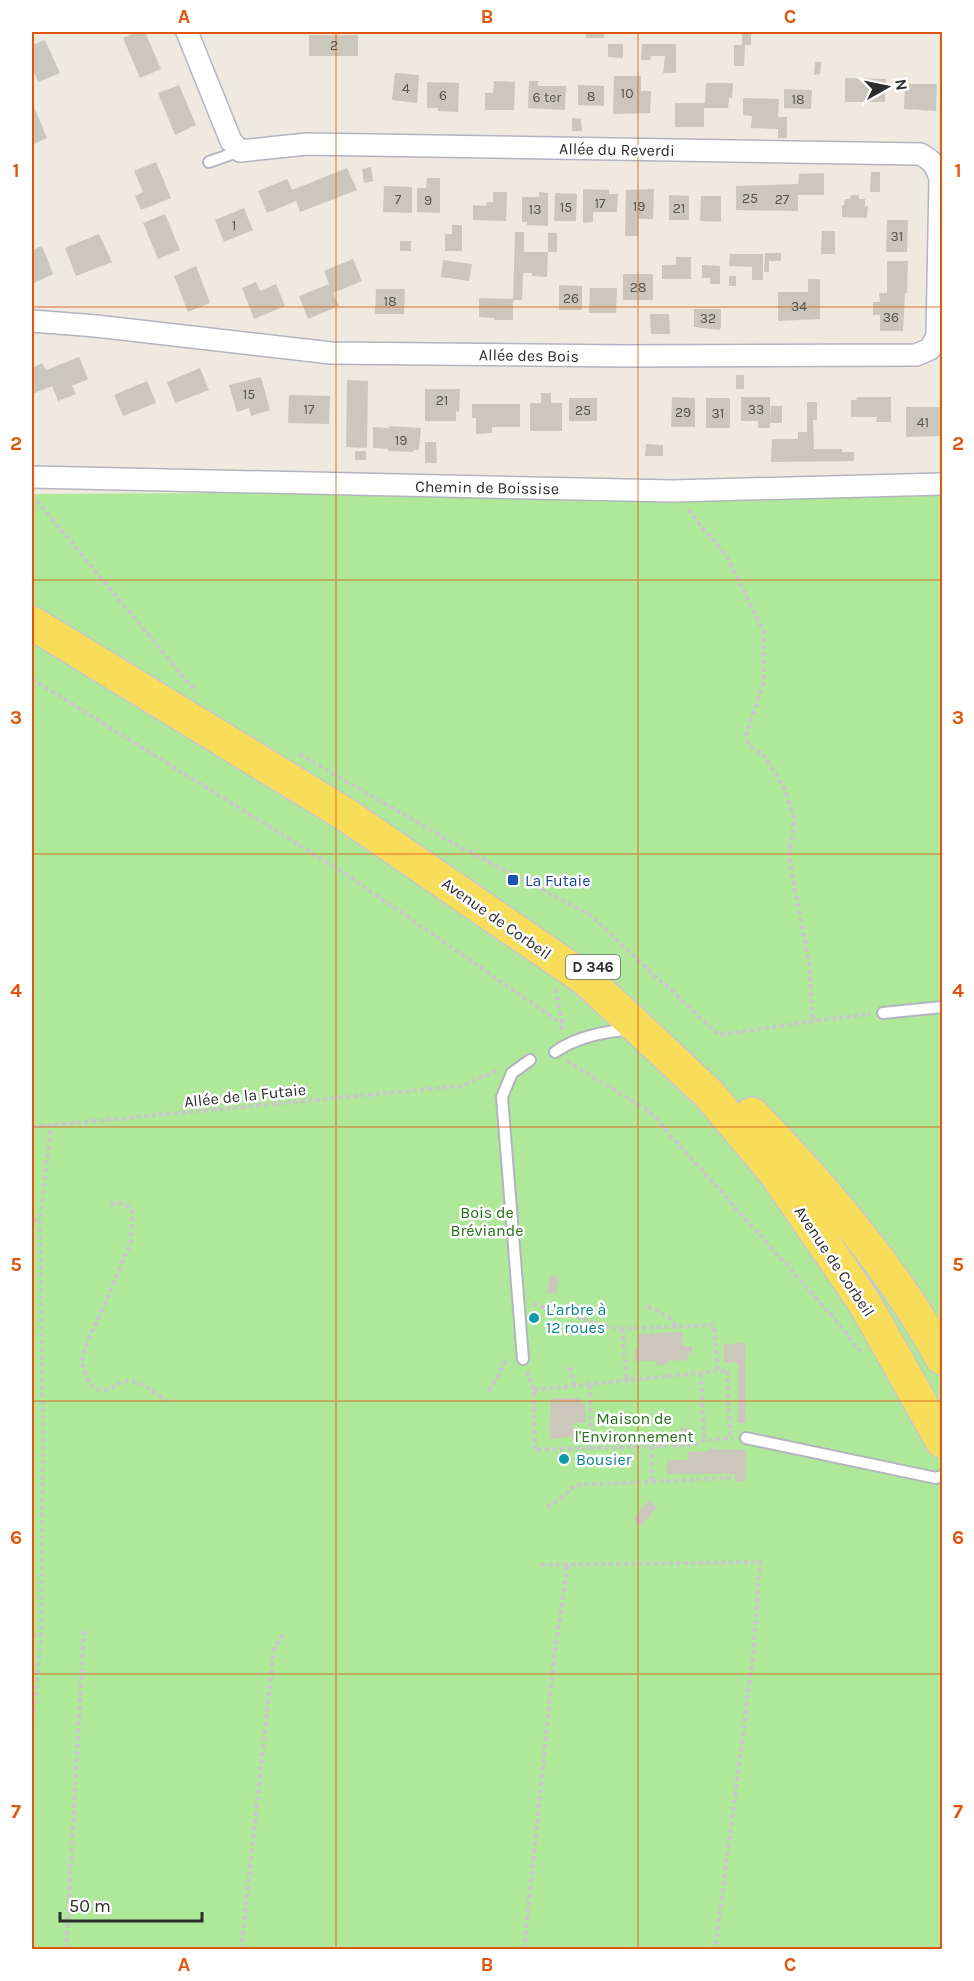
<svg xmlns="http://www.w3.org/2000/svg" width="974" height="1981" viewBox="0 0 974 1981" font-family="Karla,sans-serif">
  <style>
    .green { fill: #afe899 }
    .building { fill: #cbc7bd }
    .lines { fill: none; stroke-linecap: round; stroke-linejoin: round }
    .service-casing { stroke: #b3b4c1; stroke-width: 14 }
    .minor-casing { stroke: #b3b4c1; stroke-width: 24 }
    .primary-casing { stroke: #c8c8c8; stroke-width: 36 }
    .path { stroke: #c8c8c8; stroke-width: 4; stroke-dasharray: 4.5 3; stroke-linecap: butt }
    .service { stroke: #fff; stroke-width: 10 }
    .minor { stroke: #fff; stroke-width: 21 }
    .primary { stroke: #f8dd5b; stroke-width: 33 }
    .grid { fill: none; stroke: #df570e; stroke-width: 1.5; stroke-opacity: 0.55 }
    .transit-dot { fill: #1a4fb4; stroke: #fff; stroke-width: 2 }
    .culture-dot { fill: #0f9aa8; stroke: #fff; stroke-width: 2 }
    .labels { text-anchor: middle; stroke-width: 5; stroke-linejoin: round; paint-order: stroke }
    .number-label { font-size: 14px; fill: #545451 }
    .shield { fill: #fff; stroke: #6c6c6c; stroke-width: 1.5 }
    .shield-label { font-size: 15px; font-weight: bold; fill: #2d2d2d }
    .street-label { font-size: 16px; fill: #2d2d2d; stroke: #fff }
    .transit-label { font-size: 16px; fill: #164399; stroke: #fff; text-anchor: start }
    .park-label { font-size: 16px; fill: #247017; stroke: #fff }
    .culture-label { font-size: 16px; fill: #0d838f; stroke: #fff; text-anchor: start }
    .neatline { fill: none; stroke: #df570e; stroke-width: 2 }
    .grid-label { font-size: 20px; text-anchor: middle; font-weight: bold; fill: #df570e }
  </style>
  <rect width="100%" height="100%" fill="#efe9df"/>
  <path class="green" d="M942,489v1460h-910v-1455z"/>
  <path class="building" d="M138,32h7l16,37 -21,9 -17,-40z
    M586,32h18v6h-18z
    M742,32h9v13h-6l-1,21h-10v-21h8z
    M309,35h49v21h-49z
    M45,40l15,33 -22,9 -6,-14v-23z
    M608,44h15v14l-15,-1z
    M642,44h34v29h-13l2,-17h-14l-1,4h-9z
    M815,62h6l-1,12 -6,1z
    M395,73l24,2 -2,28 -25,-3z
    M614,76h27v15h10l-1,22 -37,1z
    M845,78l41,1 -1,23h-40z
    M494,81l21,1 -1,28h-29v-17h8z
    M529,81h9v5h28l-1,24 -37,-2z
    M427,82l32,1 -1,29 -20,-1v-3h-11z
    M706,83h27l-1,15h-3l-1,10h-24v19h-29v-24h30z
    M905,84h32l-1,27 -32,-2z
    M179,85l17,40 -21,10 -17,-42z
    M578,85l26,1v20l-26,-1z
    M784,89l28,1 -1,19 -27,-1z
    M743,98l36,1 -1,18h9v21h-9v-9l-27,-1 1,-12 -9,-1z
    M32,102l15,36 -15,7z
    M572,118l9,1 1,12h-10z
    M156,162l15,36 -30,12 -6,-14 8,-4 -9,-21z
    M371,167l2,14 -9,2 -2,-14z
    M347,168l10,22 -57,22 -4,-11 -29,12 -9,-22 29,-12 5,11z
    M871,172h9v20h-10z
    M824,173v22h-26v16l-62,-1v-24l62,-2 1,-10z
    M427,178h13v35l-23,-1v-24h9z
    M384,186l28,1v26l-29,-1z
    M583,189l26,1v4h9l-1,18h-24v10l-10,1z
    M654,189l-1,30h-15v17h-13l1,-46z
    M493,192h14l-1,29 -33,-1v-15l13,1 1,-4h6z
    M539,192l9,1v33l-21,-1v-3h-5v-25h17z
    M555,193l22,1 -1,27h-22z
    M669,195l20,1v24h-20z
    M851,195h8v4h6v7h3l-1,12 -25,-1v-12h2l1,-6h5z
    M701,196h20v26l-21,-1z
    M244,208l9,22 -29,12 -9,-22z
    M165,214l15,36 -22,9 -15,-36z
    M887,220h21l-1,32h-21z
    M452,225h10v26h-17v-17h7z
    M822,231h13v23h-14z
    M515,232h9v20h24l-1,25 -15,-1v-3h-9l-1,27h-9z
    M548,233h9v19h-9z
    M99,234l13,28 -36,14 -11,-28z
    M400,241h11v10h-11z
    M42,246l11,28 -21,10v-34z
    M765,253h16v8h-12v11h-5z
    M730,254h33v26h-11v-13l-23,-1z
    M676,257h15v22h-29v-14h14z
    M353,259l9,22 -29,12 6,13 -31,13 -9,-23 30,-12 -5,-13z
    M443,260l29,4 -3,17 -28,-4z
    M887,261h21l-1,32h-2l-2,38h-23v-16h-7v-13h7l-1,-9h8z
    M702,265l18,1v18h-10v-6h-8z
    M196,266l14,37 -22,9 -14,-36z
    M623,274h30v26h-30z
    M729,276h7v10h-7z
    M808,279h12v40l-42,2v-29h30z
    M256,282l4,9 16,-7 9,22 -31,13 -12,-31z
    M559,285l23,1v24h-23z
    M590,288h27l-1,25h-27z
    M376,289h29l-1,25h-29z
    M479,298l34,1v21h-19v-2l-15,-1z
    M694,309h27v19l-2,2 -25,-3z
    M650,314h19l1,20h-19z
    M79,357l9,22 -16,7 4,8 -18,7 -6,-15 -20,8v-26l10,-5 4,7z
    M200,368l9,22 -34,13 -8,-21z
    M736,375h8v14h-8z
    M261,377l9,33 -19,6 -2,-8 -12,4 -8,-27z
    M347,380l21,1 -1,67 -21,-1z
    M147,381l9,22 -33,13 -9,-21z
    M425,389h35l-1,23 -3,-1v10h-31z
    M541,393h10v10h11v28h-32v-28h11z
    M289,395l41,1 -1,28 -41,-1z
    M672,397l23,1v29h-24z
    M741,397h29v24l1,-15h11v17h-12v5h-12v-7h-17z
    M857,397h34v25h-15l1,-5h-26v-17h5z
    M569,398h28v23h-28z
    M706,398h24v30h-24z
    M807,402h10v18h-4l1,29h28v3h12v9l-83,1 1,-23h26v-7h9z
    M472,404h48v23h-28v6l-16,1v-16h-4z
    M906,407h34l1,29 -35,1z
    M389,426l32,2 -2,22h-6v2l-25,-1v-2l-15,-1v-21l15,1v2z
    M425,442h11l1,21h-12z
    M646,444l17,1v11h-18z
    M355,451h11v9h-11z
    M550,1276l9,1 -3,17 -9,-1z
    M682,1332l1,14h9v7h-5l1,7 -20,1v3l-12,1 -1,-4h-20v-11l4,-2 -1,-14z
    M745,1343l1,80h-8v-60l-14,-1v-18z
    M551,1398h30v6h4l1,19h-13l1,14 -25,2z
    M680,1428h11l1,10 -11,1z
    M708,1449l38,1v31h-11v-7h-68v-14h21l-1,-8 22,-1z
    M649,1500l8,7 -16,19 -8,-7z"/>
  <g class="lines">
    <g class="service-casing">
      <path id="service" d="M209,162l31,-11
        M883,1013l59,-6
        M555,1052c23,-16 49,-20 76,-23
        M523,1359l-21,-262 10,-24 18,-13
        M746,1438l190,40 6,-2"/>
    </g>
    <g class="minor-casing">
      <path id="minor" d="M32,321l64,5 235,27 293,3 292,-1 14,-6 7,-13 3,-156c-3,-14 -8,-20 -20,-26l-613,-10 -67,7 -9,-10 -44,-109
        M32,477l640,14 270,-7"/>
    </g>
    <g class="primary-casing">
      <path id="primary" d="M32,623l313,191 242,166 122,114 67,80 88,128 78,139
        M752,1114c71,74 141,154 190,244"/>
    </g>
    <path class="path" d="M32,495l164,197
      M688,510l39,47 37,75v50l-17,50 1,12 17,13 21,34 8,30 -5,37 20,105 4,58
      M32,679l312,194 218,151
      M299,754l147,85 144,76 129,120 94,-14 58,-7
      M555,989l7,31 -1,12
      M567,1061l82,50 184,206 27,34
      M32,1127l429,-41 36,-15
      M111,1204l12,-1 9,7 -1,32 -31,73 -11,23 -8,24 6,16 8,11c15,3 15,-2 28,-7 15,-5 32,11 44,19
      M32,1220h8
      M533,1304l84,25 97,-4 4,46
      M648,1306l22,12 6,8
      M622,1329l5,51
      M570,1367l4,19
      M527,1371l7,19 1,60 159,-5 10,-5 29,-2
      M701,1373l3,67
      M590,1385l2,63
      M534,1390l193,-20 3,68
      M489,1391l19,-33
      M652,1446v36
      M547,1507l17,-11 11,-11 157,-7
      M541,1565l219,-3 -7,94 -38,294
      M32,1635h9
      M32,1734l9,-99 2,-197 -3,-218 11,-94
      M66,1950l18,-320
      M241,1950l33,-302 9,-14
      M524,1950l30,-292 14,-94"/>
    <use href="#service" class="service"/>
    <use href="#minor" class="minor"/>
    <use href="#primary" class="primary"/>
  </g>
  <path class="grid" d="M336,32v1918M638,32v1918M32,307h910M32,580h910M32,854h910M32,1127h910M32,1401h910M32,1674h910"/>
  <rect class="transit-dot" x="507" y="874" width="12" height="12" rx="3"/>
  <g class="culture-dot">
    <circle cx="534" cy="1318" r="6"/>
    <circle cx="564" cy="1459" r="6"/>
  </g>
  <g class="labels">
    <g class="number-label">
      <text x="334" y="50">2</text>
      <text x="406" y="93">4</text>
      <text x="627" y="98">10</text>
      <text x="443" y="100">6</text>
      <text x="591" y="101">8</text>
      <text x="547" y="102">6 ter</text>
      <text x="798" y="104">18</text>
      <text x="750" y="203">25</text>
      <text x="398" y="204">7</text>
      <text x="782" y="204">27</text>
      <text x="428" y="205">9</text>
      <text x="600" y="208">17</text>
      <text x="639" y="211">19</text>
      <text x="566" y="212">15</text>
      <text x="679" y="213">21</text>
      <text x="535" y="214">13</text>
      <text x="234" y="230">1</text>
      <text x="897" y="241">31</text>
      <text x="638" y="292">28</text>
      <text x="571" y="303">26</text>
      <text x="390" y="306">18</text>
      <text x="799" y="311">34</text>
      <text x="891" y="322">36</text>
      <text x="708" y="323">32</text>
      <text x="249" y="399">15</text>
      <text x="442" y="405">21</text>
      <text x="309" y="414">17</text>
      <text x="756" y="414">33</text>
      <text x="583" y="415">25</text>
      <text x="683" y="417">29</text>
      <text x="718" y="418">31</text>
      <text x="923" y="427">41</text>
      <text x="401" y="445">19</text>
    </g>
    <rect class="shield" x="566" y="955" width="54" height="24" rx="4.5"/>
    <g class="shield-label">
      <text x="593" y="972">D 346</text>
    </g>
    <g class="street-label">
      <text transform="translate(617 149) rotate(1)" y="6">Allée du Reverdi</text>
      <text transform="translate(529 355) rotate(1)" y="6">Allée des Bois</text>
      <text transform="translate(487 487) rotate(1)" y="6">Chemin de Boissise</text>
      <text transform="translate(497 918) rotate(35)" y="6">Avenue de Corbeil</text>
      <text transform="translate(245 1095) rotate(-6)" y="6">Allée de la Futaie</text>
      <text transform="translate(835 1261) rotate(56)" y="6">Avenue de Corbeil</text>
    </g>
    <g class="transit-label">
      <text x="525" y="886">La Futaie</text>
    </g>
    <g class="park-label">
      <text x="487" y="1218">Bois de<tspan x="487" dy="18">Bréviande</tspan></text>
      <text x="634" y="1424">Maison de<tspan x="634" dy="18">l'Environnement</tspan></text>
    </g>
    <g class="culture-label">
      <text x="546" y="1315">L'arbre à<tspan x="546" dy="18">12 roues</tspan></text>
      <text x="576" y="1465">Bousier</text>
    </g>
  </g>
  <rect width="974" height="1981" fill="none" stroke="#ffffff" stroke-width="66"/>
  <g transform="translate(887 87) rotate(81)" stroke="#ffffff" stroke-width="4.5" paint-order="stroke">
  <path d="M0-4.5L10 22L0 15L-10 22Z" fill="#2d2d2d"/>
  <text y="-9" font-size="16" font-weight="bold" text-anchor="middle" fill="#2d2d2d">N</text>
  </g>
  <path d="M60 1912v9h142v-9" fill="none" stroke="#2d2d2d" stroke-width="3"/>
  <text x="69" y="1912" font-size="18" fill="#2d2d2d" stroke="#ffffff" stroke-width="4.5" paint-order="stroke">50 m</text>
  <rect x="33" y="33" width="908" height="1915" class="neatline"/>
  <g class="grid-label">
    <text x="184" y="23">A</text>
    <text x="487" y="23">B</text>
    <text x="790" y="23">C</text>
    <text x="16" y="177">1</text>
    <text x="958" y="177">1</text>
    <text x="16" y="450">2</text>
    <text x="958" y="450">2</text>
    <text x="16" y="724">3</text>
    <text x="958" y="724">3</text>
    <text x="16" y="997">4</text>
    <text x="958" y="997">4</text>
    <text x="16" y="1271">5</text>
    <text x="958" y="1271">5</text>
    <text x="16" y="1544">6</text>
    <text x="958" y="1544">6</text>
    <text x="16" y="1818">7</text>
    <text x="958" y="1818">7</text>
    <text x="184" y="1971">A</text>
    <text x="487" y="1971">B</text>
    <text x="790" y="1971">C</text>
  </g>
</svg>
